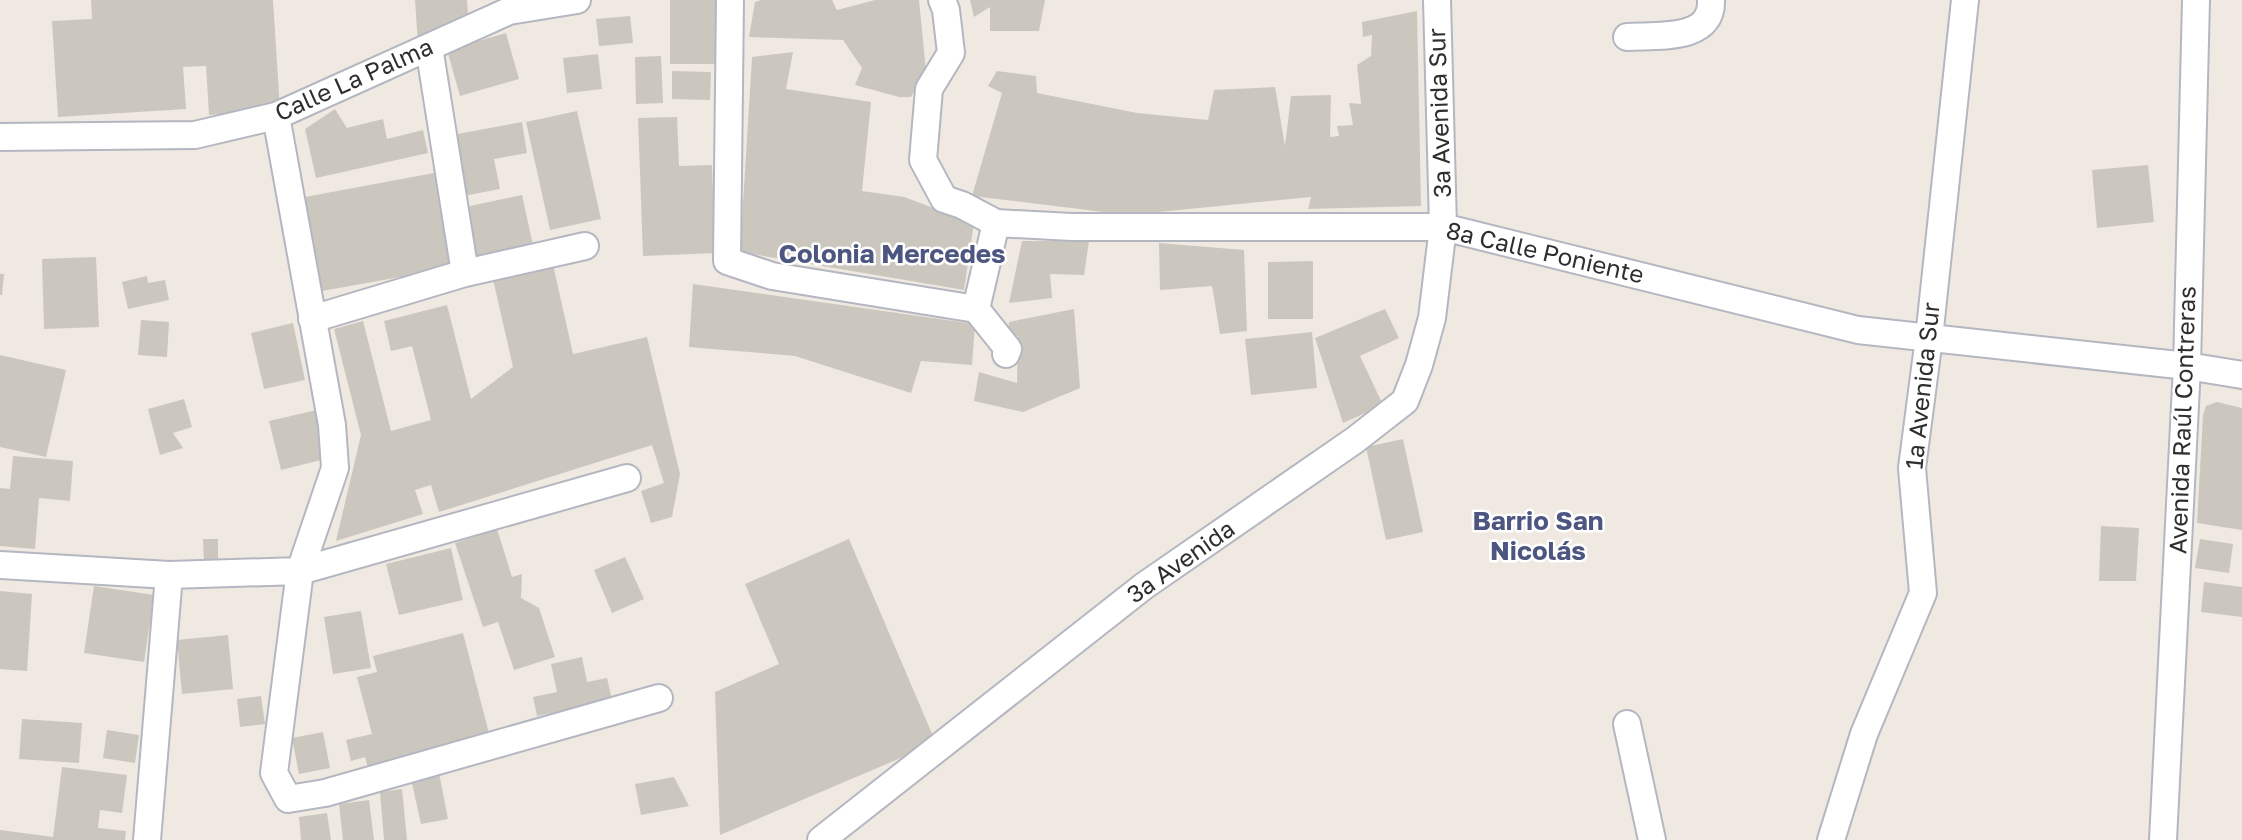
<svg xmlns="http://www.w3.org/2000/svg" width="2242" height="840" viewBox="0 0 2242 840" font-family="'Golos Text',sans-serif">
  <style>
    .building { fill: #cbc7bf }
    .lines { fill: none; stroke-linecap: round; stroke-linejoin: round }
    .minor-casing { stroke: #b4b7c1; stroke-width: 30 }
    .minor { stroke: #fff; stroke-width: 26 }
    .labels { text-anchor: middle; stroke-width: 5; stroke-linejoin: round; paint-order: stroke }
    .street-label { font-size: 24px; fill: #2e2e2e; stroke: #fff }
    .neighbourhood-label { font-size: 26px; font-weight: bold; fill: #4d5680; stroke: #fff }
  </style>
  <rect width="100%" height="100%" fill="#efe9e1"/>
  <path class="building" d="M91,0h182l7,110 -71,5 -3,-49 -23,1 3,42 -128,8 -6,-96 40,-2z
    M415,0h52l1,14 -50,30z
    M670,0h48l1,64h-49z
    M761,0h71l5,10 38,-10h44l7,71 -15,26h-12l-44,-12 7,-17 -19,-28 -94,-3 6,-35z
    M970,0h75l-6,31h-49v-24l-16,10z
    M1417,11l4,195 -113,3 3,-12 -183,18 -156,-19 30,-103 -14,-7 9,-15 39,5 1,17 100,20 71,7 6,-30 61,-3 10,59 6,-50 40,-1 -1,42 9,-1 -2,-10 16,-1 -4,-22 12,1 -4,-39 14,-9 1,-21 -9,2 -1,-15z
    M630,16l3,27 -34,3 -3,-27z
    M506,33l13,46 -59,17 -13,-46z
    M793,52l-7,37 85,13 -9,89 42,6 70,26 -10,67 -224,-38 12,-195z
    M598,54l4,35 -35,4 -4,-35z
    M661,56l2,47 -27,1 -1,-47z
    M672,71l39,1 -1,28 -38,-1z
    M335,109l12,19 36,-9 4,20 36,-9 5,23 -112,25 -11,-49z
    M577,111l24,108 -51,11 -24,-108z
    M677,117l2,49 33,-1 3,88 -72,3 -5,-138z
    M522,122l5,31 -33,6 6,30 -36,7 -12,-61z
    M2148,165l6,57 -57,6 -5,-58z
    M434,173l17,95 -129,23 -17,-94z
    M522,195l12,55 -57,12 -12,-55z
    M1022,241h67l-5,34 -34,-1 2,24 -43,5z
    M1159,243l85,7 3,81 -27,3 -8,-48 -52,4z
    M96,257l3,70 -55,2 -2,-70z
    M552,260l21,94 74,-17 33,137 -8,43 -21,6 -10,-32 23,-8 -12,-38 -213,67 -8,-27 -16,5 8,24 -87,27 25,-106 -27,-106 29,-8 28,110 40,-11 -19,-74 -21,5 -7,-30 63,-16 24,94 42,-32 -21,-92z
    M1313,261v58h-45v-57z
    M0,274h4l-2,21h-2z
    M147,276l1,7 17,-3 4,20 -41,9 -6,-27z
    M693,284l282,40 -3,41 -51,-4 -10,32 -116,-37 -106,-9z
    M1074,309l6,79 -57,24 -49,-11 5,-29 38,11 1,-47 -10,-5 1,-9z
    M1385,309l14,29 -39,18 23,49 -40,18 -28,-85z
    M141,320l28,2 -2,35 -29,-2z
    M293,323l12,57 -41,9 -13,-56z
    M1312,332l5,56 -66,7 -6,-56z
    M0,355l66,15 -20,87 -46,-10z
    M184,399l8,28 -19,6 10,15 -23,7 -12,-46z
    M2217,402l25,6v122l-45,-7 6,-108 3,-9z
    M317,410l12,48 -48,12 -12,-49z
    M1403,439l20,93 -37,8 -20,-93z
    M13,456l60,5 -3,40 -31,-3 -4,51 -35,-3v-58l10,1z
    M2101,526l38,2 -3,53h-37z
    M497,529l15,48 10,-3 -1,24 18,10 16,49 -41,13 -16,-48 -15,5 -28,-84z
    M203,539h15v24h-14z
    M849,539l87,204 -216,92 -5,-143 64,-28 -34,-80z
    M2200,539l33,5 -4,29 -34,-5z
    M451,548l12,52 -64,15 -13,-51z
    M625,557l19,42 -32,14 -18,-43z
    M2204,582l38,5v30l-41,-5z
    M94,586l60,9 -10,67 -60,-9z
    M0,591l32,3 -5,77 -27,-2z
    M361,611l10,57 -38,6 -9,-57z
    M463,633l28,108 -122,31 -4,-15 -14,4 -5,-21 26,-6 -15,-57 20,-5 -4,-16z
    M228,635l5,54 -51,5 -5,-54z
    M582,657l5,25 20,-4 5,22 -75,16 -4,-19 24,-5 -6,-28z
    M261,696l4,28 -25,3 -3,-28z
    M22,719l60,4 -3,40 -60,-4z
    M107,730l32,5 -4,28 -32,-5z
    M323,732l7,36 -31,6 -7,-36z
    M62,767l65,8 -5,38 -22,-3 -2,18 28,3 -1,9h-125v-10l53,7z
    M439,773l9,46 -27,5 -10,-45z
    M674,777l15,29 -48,9 -6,-31z
    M402,789l5,51h-23l-4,-48z
    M369,800l5,40h-31l-4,-36z
    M327,813l4,27h-30l-2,-23z"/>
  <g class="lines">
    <g class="minor-casing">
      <path id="minor" d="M730,0l-3,261 45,15 204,33 32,40 -2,5
        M942,0l4,10 5,43 -22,36 -6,71 21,39 18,6 34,18 76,4h371l415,103 329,36 55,9
        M1627,37c29,-2 86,5 84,-37
        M429,47l36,226
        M276,116l56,309 3,43 -35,103 -26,202 14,26 37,-6 334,-95
        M0,137l195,-2 81,-19 233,-105 68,-11
        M976,309l20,-86
        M312,319l153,-46 120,-27
        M0,565l169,10 131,-4 327,-93
        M1627,724l25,116
        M147,840l22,-265
        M821,840l323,-254 211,-146 50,-39 14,-36 13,-47 11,-91 -6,-227
        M1831,840l33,-106 59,-141 -11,-125 17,-130 36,-338
        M2163,840l24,-474 9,-366"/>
    </g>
    <use href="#minor" class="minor"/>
  </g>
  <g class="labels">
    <g class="street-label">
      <text transform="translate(354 80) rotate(-24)" y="8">Calle La Palma</text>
      <text transform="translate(1440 113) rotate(-92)" y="8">3a Avenida Sur</text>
      <text transform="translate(1545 253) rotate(13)" y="8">8a Calle Poniente</text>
      <text transform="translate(1923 386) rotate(-84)" y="8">1a Avenida Sur</text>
      <text transform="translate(2183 420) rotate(-88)" y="8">Avenida Raúl Contreras</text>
      <text transform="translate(1181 562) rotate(-35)" y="8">3a Avenida</text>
    </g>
    <g class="neighbourhood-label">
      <text x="892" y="263">Colonia Mercedes</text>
      <text x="1538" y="530">Barrio San<tspan x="1538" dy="30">Nicolás</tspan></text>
    </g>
  </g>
</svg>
